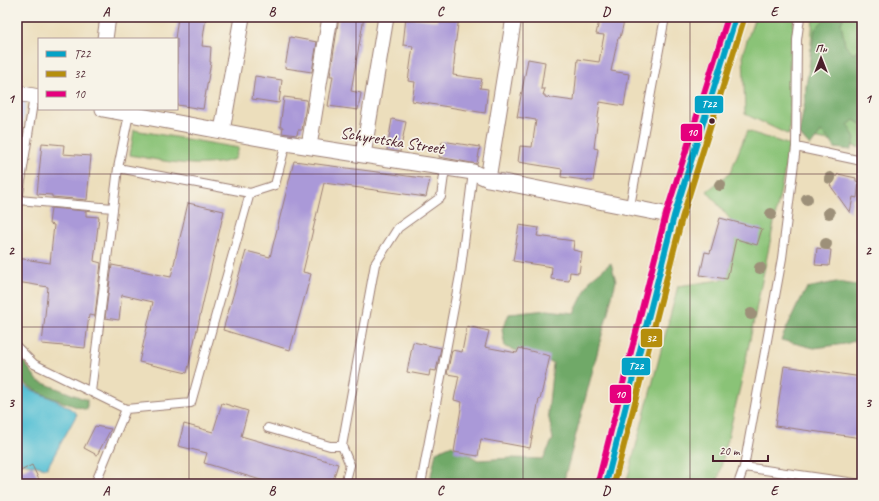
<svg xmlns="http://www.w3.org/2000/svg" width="879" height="501" viewBox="0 0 879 501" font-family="Caveat,sans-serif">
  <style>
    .built { fill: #d0daf9 }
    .green { fill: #8ac377; stroke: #6a7151 }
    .forest { fill: #6fa968; stroke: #5c644a }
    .water { fill: #58c1d5; stroke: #517080 }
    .building { fill: #aa99d8 }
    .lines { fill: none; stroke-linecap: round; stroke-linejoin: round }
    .service-casing { stroke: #9b7e74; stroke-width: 10 }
    .minor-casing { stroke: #9b7e74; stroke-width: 17 }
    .primary-casing { stroke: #9b7e74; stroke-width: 24 }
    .service { stroke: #fff; stroke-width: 8 }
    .minor { stroke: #fff; stroke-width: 15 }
    .primary { stroke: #f6be87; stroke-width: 22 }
    .bus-1-casing { stroke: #f7f3e8; stroke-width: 9 }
    .bus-2-casing { stroke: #f7f3e8; stroke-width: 9 }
    .bus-3-casing { stroke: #f7f3e8; stroke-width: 9 }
    .bus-1 { stroke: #04a2c6; stroke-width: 6 }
    .bus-2 { stroke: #b58e0d; stroke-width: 6 }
    .bus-3 { stroke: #e5007d; stroke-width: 6 }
    .tree { fill: #9d9079 }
    .grid { fill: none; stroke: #4a1f2b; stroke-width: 1; stroke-opacity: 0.55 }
    .bus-dot { fill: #4a1f2b; stroke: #f7f3e8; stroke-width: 1.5 }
    .labels { text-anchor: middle; stroke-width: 3.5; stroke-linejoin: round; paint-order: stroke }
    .street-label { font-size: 17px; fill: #4a1f2b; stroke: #f7f3e8 }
    .line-badge { stroke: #f7f3e8; stroke-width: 1.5 }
    .badge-label { font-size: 11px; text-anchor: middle; font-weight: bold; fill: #fff }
    .neatline { fill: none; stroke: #4a1f2b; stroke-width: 1.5 }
    .grid-label { font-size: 13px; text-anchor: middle; font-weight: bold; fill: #4a1f2b }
  </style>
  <rect width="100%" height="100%" fill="#f7f3e8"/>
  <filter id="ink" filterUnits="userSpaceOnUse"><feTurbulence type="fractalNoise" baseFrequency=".025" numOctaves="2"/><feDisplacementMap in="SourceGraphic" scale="8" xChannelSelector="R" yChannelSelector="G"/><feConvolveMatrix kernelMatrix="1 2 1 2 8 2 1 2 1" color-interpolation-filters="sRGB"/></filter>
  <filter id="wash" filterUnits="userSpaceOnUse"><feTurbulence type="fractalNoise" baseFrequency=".012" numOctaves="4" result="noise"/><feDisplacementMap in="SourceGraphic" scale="16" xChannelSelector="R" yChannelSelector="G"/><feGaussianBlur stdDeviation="0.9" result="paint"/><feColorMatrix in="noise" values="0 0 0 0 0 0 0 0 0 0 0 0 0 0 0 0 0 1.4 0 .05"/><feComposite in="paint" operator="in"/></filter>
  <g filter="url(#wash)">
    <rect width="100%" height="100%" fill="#ecdebc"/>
    <path class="built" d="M17,98l9,2 -9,65z"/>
    <path class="green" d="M755,17h39l-5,118 -44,-21 -2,-62z
      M813,17h49v131l-58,-12z
      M134,130l105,18 -4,11c-33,11 -71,2 -105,-4z
      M747,131l43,14 -49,238 -24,101h-91l52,-198 49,-7 11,-50 -31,-38 23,-18z"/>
    <path class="forest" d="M827,17h17l-3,6 4,22 8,9 9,-6v77l-8,-5 -6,5 7,14 -4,11 -16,-2 -5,-8 -9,-8 -11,14 -11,-12 6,-33 1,-15 9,-57z
      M611,263l5,18 -53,203h-129l-4,-4 6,-28 16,-7 26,15 34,-2 31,1 10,-20 -5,-26 5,-50 -48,-16 -3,-18 7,-15 38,-4 27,3 17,-34z
      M836,282l21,3 5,3v52l-1,-1 -16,5 -31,4 -33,-8 16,-34 10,-18z
      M17,352l21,29 49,19v10c-14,-4 -66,-21 -70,-36 -2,-6 0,-15 0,-22z"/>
    <path class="water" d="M17,380c18,15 43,18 60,34l-30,54 -25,-5 -5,-9z"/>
    <g id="blocks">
      <path class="building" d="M178,17h28l-4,29 9,1 -1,15h1l-8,47 -26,-4v-66h-2z
        M339,17h25l-13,74 10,2 -3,17 -30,-4 5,-30h-3z
        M406,17l31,4v-4h22l-5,37h1l-2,21 29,4 -2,9 8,1 -3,24 -73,-12 3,-19 -7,-1 5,-35 -10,-1z
        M600,17h25l-5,21h-2l-7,33 18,3 -5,32 -24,-4 -6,46 4,1 -5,32 -32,-4 1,-8 -44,-7 2,-16 12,1 4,-27 -19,-3 11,-58 17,3 -4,27h4l-2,6h2v2l29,4 4,-42 21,3 5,-27 -8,-1z
        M290,37l27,5 -5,30 -27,-4z
        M255,76l27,4 -3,23 -27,-4z
        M284,97l23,3 -5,30h-4l-1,5 -15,-2 1,-6h-3z
        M392,119l14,3 -6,30 -13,-2z
        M442,141l38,6 -3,17 -38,-7z
        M42,143l22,2 -1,9 28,2 -4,44 -35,-3v-2l-15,-1z
        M294,161l136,18 -4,18 -102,-14 -21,89 8,2 -21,76 -67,-20 23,-79 24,6z
        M838,174l18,4v3l3,1 -2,16 -4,-1 -3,16 -20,-28z
        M188,203l36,8 -37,162 -48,-11 14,-60 -31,-7 -3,25 -14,-2 7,-53 59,12z
        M51,208l35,3v5l13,1 -5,44 7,2 -6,53 -6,-1 -4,33 -43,-4 6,-57 -31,-5v-24l33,5 4,-38 -5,-1z
        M720,218l42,11 -5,16 -21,-6 -9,40 -27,-4 5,-23 5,1z
        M519,225l20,3 -2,8 37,5 -1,9 9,2 -3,21 -9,-1 -1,9 -18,-2 1,-12 -39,-6z
        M817,248l14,2 -2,16 -14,-1z
        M467,326l22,5 -4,16 32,6 2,-5 31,8 -10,44 -1,-1 -9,49 -49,-9 -3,17 -24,-4 8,-50 -8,-2 5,-24 -12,-2 5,-24 10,2z
        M413,342l28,6 -5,23 -6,-1 -1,6 -22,-4z
        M784,366l78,11v61l-87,-12z
        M222,403l26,8 -7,25 97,28 -6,20h-58l-70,-21 3,-10 -29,-7 6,-22 29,8z
        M95,426l16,3 -14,26 -13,-7z
        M32,465l9,19h-24v-11z"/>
    </g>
  </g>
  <g filter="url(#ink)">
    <use href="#blocks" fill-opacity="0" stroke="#9b7e74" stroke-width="1"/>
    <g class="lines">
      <g class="service-casing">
        <path id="service" d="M796,147l66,14
          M250,193l25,-8 11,-42
          M18,200l95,8
          M630,206l35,-189
          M17,207l17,-111
          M17,347l17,17 92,45 65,-6 59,-210 -132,-25 11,-54
          M91,392l27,-224
          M268,428l62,18h12
          M744,467l118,17
          M95,484l31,-75
          M345,484l5,-19 -8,-19 33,-182 23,-36 43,-31 4,-29
          M421,484l39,-209 13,-103
          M738,484l6,-17 38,-209 14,-111 1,-107 3,-23"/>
      </g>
      <g class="minor-casing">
        <path id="minor" d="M105,39l3,-22
          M17,93l22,4
          M103,109l183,34 187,29 15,7 186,37
          M222,131l20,-114
          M309,146l21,-129
          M363,155l23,-138
          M488,179l26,-162"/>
      </g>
      <g class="primary-casing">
        <path id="primary" d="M606,484l68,-268 62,-199"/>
      </g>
      <use href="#service" class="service"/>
      <use href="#minor" class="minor"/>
      <use href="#primary" class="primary"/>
      <g class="bus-1-casing">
        <path id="bus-1" d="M606,484l68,-268 62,-199"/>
      </g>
      <g class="bus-2-casing">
        <path id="bus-2" d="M614,484l68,-266 62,-199"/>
      </g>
      <g class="bus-3-casing">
        <path id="bus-3" d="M598,482l68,-268 62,-197"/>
      </g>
      <use href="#bus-1" class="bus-1"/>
      <use href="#bus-2" class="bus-2"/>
      <use href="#bus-3" class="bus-3"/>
    </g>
    <g class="tree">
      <circle cx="830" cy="178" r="6"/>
      <circle cx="720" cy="185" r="6"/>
      <circle cx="807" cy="199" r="6"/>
      <circle cx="829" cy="213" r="6"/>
      <circle cx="771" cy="214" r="6"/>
      <circle cx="826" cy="244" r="6"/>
      <circle cx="760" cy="268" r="6"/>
      <circle cx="751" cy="314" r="6"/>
    </g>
  </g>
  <path class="grid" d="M189,17v467M356,17v467M523,17v467M690,17v467M17,174h845M17,327h845"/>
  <circle class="bus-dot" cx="712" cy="121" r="3.5"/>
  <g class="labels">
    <g class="street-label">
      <text transform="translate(392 140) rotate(9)" y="6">Schyretska Street</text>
    </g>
  </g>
  <g class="line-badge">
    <rect x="694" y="95" width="30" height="19" rx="4" fill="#04a2c6"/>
    <rect x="680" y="123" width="23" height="19" rx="4" fill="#e5007d"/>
    <rect x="640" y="328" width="23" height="20" rx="4" fill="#b58e0d"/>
    <rect x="621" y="357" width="30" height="19" rx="4" fill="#04a2c6"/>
    <rect x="609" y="384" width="23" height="20" rx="4" fill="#e5007d"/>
  </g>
  <g class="badge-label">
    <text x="709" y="108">Т22</text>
    <text x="692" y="136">10</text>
    <text x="651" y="342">32</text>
    <text x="636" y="370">Т22</text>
    <text x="620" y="398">10</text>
  </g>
  <rect width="879" height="501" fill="none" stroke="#f7f3e8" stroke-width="44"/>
  <rect x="38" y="38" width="140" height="72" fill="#f7f3e8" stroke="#b29e9c"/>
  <rect x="46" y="51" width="20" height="6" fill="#04a2c6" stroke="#b29e9c"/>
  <text x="74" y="58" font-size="12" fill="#4a1f2b">Т22</text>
  <rect x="46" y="71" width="20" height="6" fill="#b58e0d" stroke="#b29e9c"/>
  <text x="74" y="78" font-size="12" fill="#4a1f2b">32</text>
  <rect x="46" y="91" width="20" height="6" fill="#e5007d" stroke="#b29e9c"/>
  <text x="74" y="98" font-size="12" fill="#4a1f2b">10</text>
  <g transform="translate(821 58)" stroke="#f7f3e8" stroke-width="3" paint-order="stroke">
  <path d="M0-3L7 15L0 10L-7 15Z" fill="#4a1f2b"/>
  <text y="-6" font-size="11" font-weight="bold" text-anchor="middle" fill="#4a1f2b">Пн</text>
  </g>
  <path d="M713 455v6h55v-6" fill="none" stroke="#4a1f2b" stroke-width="2"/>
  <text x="719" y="455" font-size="12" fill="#4a1f2b" stroke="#f7f3e8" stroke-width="3" paint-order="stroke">20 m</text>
  <rect x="22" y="22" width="835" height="457" class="neatline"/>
  <g class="grid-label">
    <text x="106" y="16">A</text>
    <text x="272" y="16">B</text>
    <text x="440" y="16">C</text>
    <text x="606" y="16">D</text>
    <text x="774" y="16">E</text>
    <text x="11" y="103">1</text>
    <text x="868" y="103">1</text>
    <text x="11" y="255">2</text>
    <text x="868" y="255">2</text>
    <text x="11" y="407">3</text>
    <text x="868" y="407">3</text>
    <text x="106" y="495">A</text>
    <text x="272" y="495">B</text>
    <text x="440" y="495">C</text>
    <text x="606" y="495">D</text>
    <text x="774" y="495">E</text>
  </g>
</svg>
